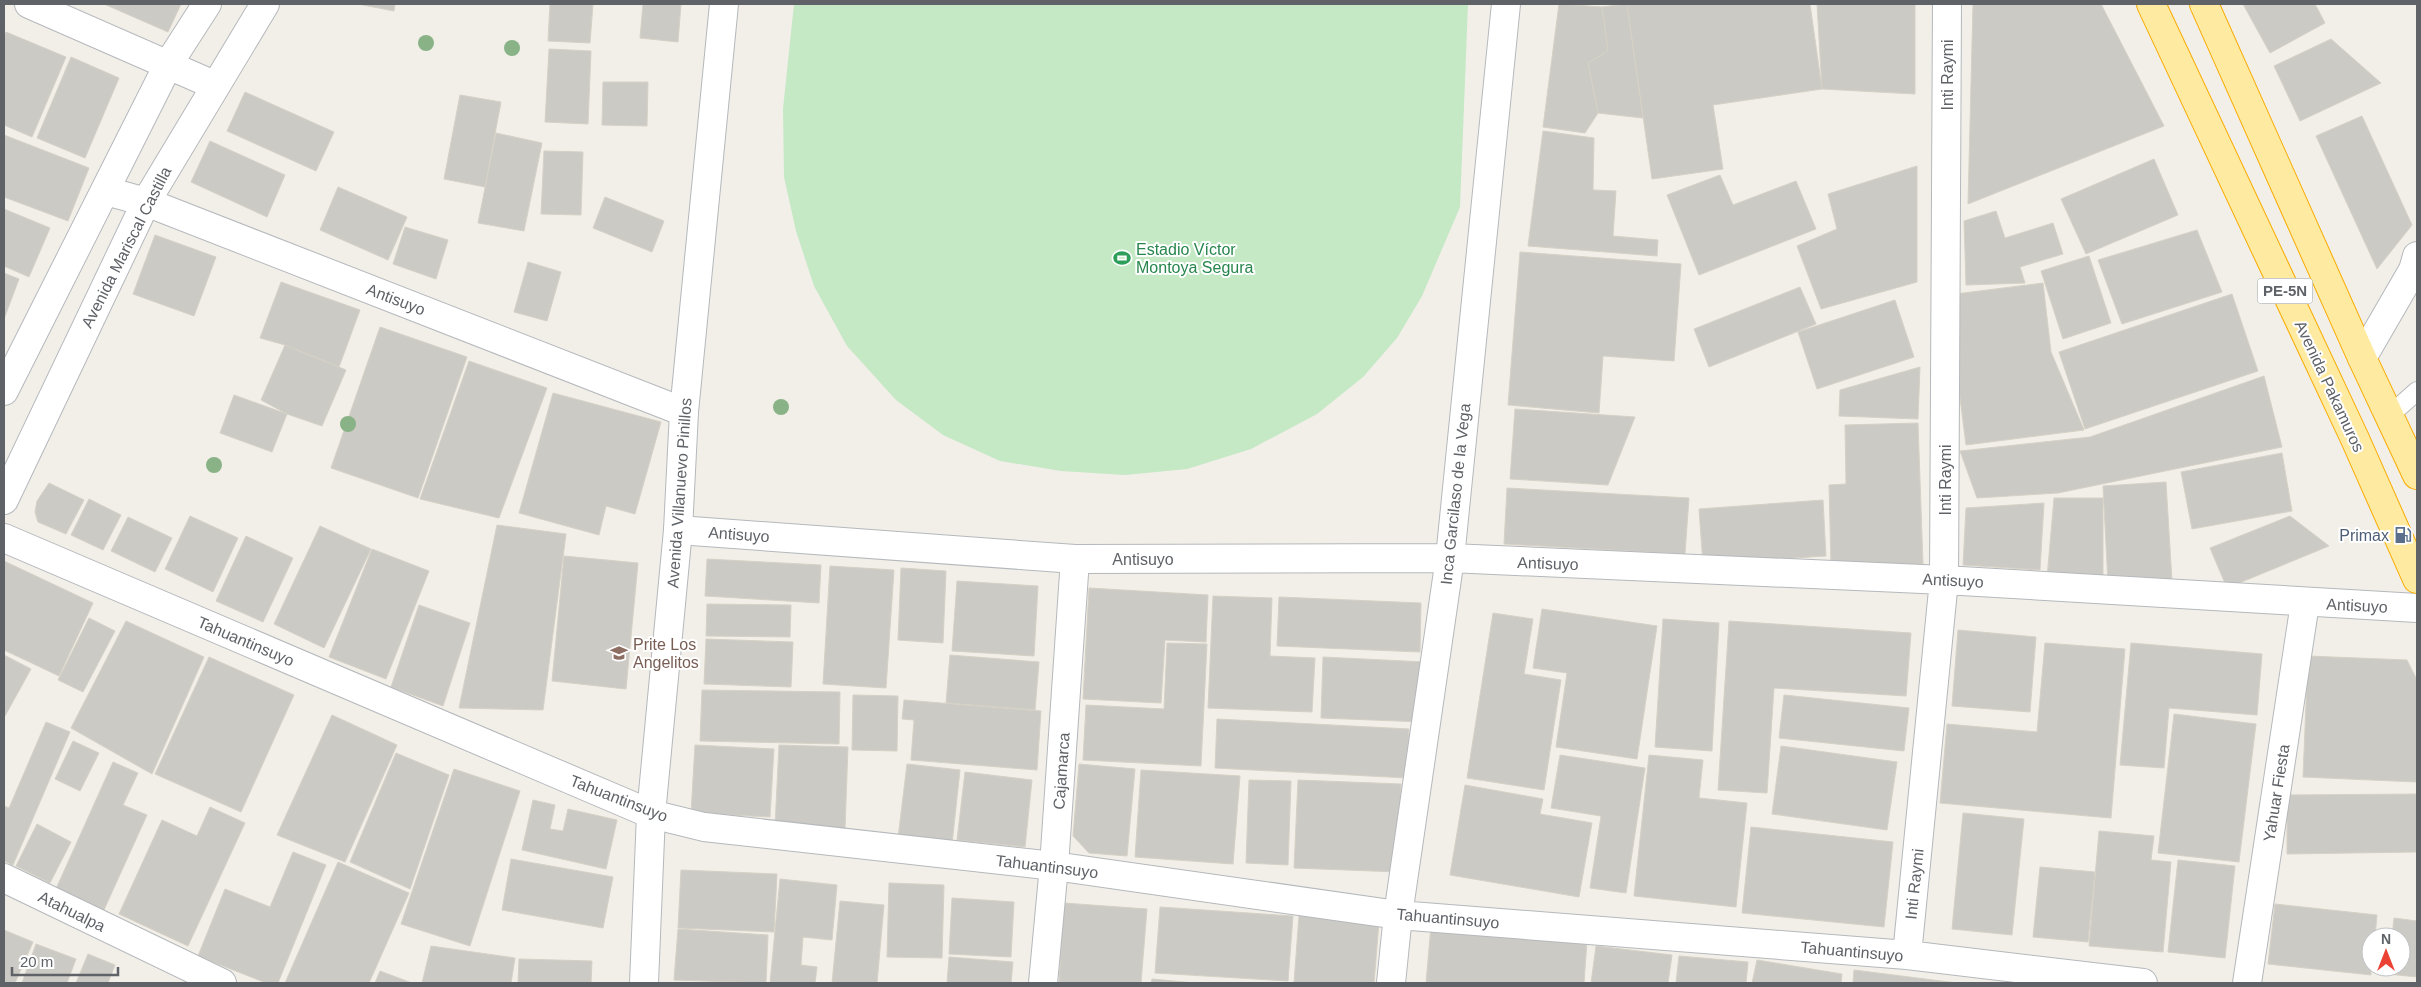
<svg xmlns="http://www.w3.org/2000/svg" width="2421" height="987" viewBox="0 0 2421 987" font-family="Helvetica,sans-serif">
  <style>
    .green { fill: #c5e8c5 }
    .building { fill: #cccac5; stroke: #d6d1c6 }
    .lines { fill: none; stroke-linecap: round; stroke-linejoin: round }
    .service-casing { stroke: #b5b8bc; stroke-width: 20 }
    .minor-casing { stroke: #b5b8bc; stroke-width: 30 }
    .tertiary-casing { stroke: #b5b8bc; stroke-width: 30 }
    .trunk-casing { stroke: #f9ab00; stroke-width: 30 }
    .service { stroke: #fff; stroke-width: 18 }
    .minor { stroke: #fff; stroke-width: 28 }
    .tertiary { stroke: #fff; stroke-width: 28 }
    .trunk { stroke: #feeaa1; stroke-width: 28 }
    .tree { fill: #89b387 }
    .labels { text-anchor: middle; stroke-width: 4; stroke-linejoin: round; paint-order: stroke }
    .shield { fill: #fff; stroke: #8f9295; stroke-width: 1 }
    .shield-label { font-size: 15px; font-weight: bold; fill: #5f6368 }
    .street-label { font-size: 16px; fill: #5f6368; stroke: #fff }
    .leisure-label { font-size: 16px; fill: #27864d; stroke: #fff; text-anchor: start }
    .service-label { font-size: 16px; fill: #4e5e75; stroke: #fff; text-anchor: end }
    .education-label { font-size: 16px; fill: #785e54; stroke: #fff; text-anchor: start }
  </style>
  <rect width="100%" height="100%" fill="#f1efe8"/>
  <path class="green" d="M794,4h674l-8,203 -38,89 -25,42 -34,39 -46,37 -66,35 -64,20 -62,6 -64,-4 -61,-10 -57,-26 -47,-35 -49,-54 -33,-60 -18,-55 -12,-54 -1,-68z"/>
  <path class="building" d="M104,4h77l-13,28z
    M358,4h37l-1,7z
    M550,4h43l-3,39 -42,-2z
    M643,4h38l-3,38 -38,-4z
    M1559,4l43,3 6,44 -20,12 10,50 -13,20 -42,-6z
    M1627,4h183l12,85 -109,16 10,64 -71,10z
    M1627,4l16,114 -45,-5 -10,-50 20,-12 -6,-44z
    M1817,4h98v90l-93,-5z
    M1973,4h128l63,122 -196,78z
    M2243,4h72l10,19 -55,30z
    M6,32l60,25 -34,80 -28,-12v-88z
    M2331,39l50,44 -81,38 -26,-55z
    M549,49l42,2 -3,73 -43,-2z
    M71,57l48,21 -34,80 -48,-20z
    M603,82h45l-1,44 -45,-1z
    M245,92l89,40 -18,39 -89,-40z
    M460,95l41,7 -16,85 -41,-8z
    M2362,116l50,109 -35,44 -61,-133z
    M1543,131l51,7 -1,52 23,1 -3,45 45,4 -1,16 -129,-10z
    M496,133l46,10 -18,88 -46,-8z
    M4,135l85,33 -21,53 -64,-24z
    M210,141l75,34 -18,42 -76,-35z
    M544,151l39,1 -2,63 -40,-1z
    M2154,159l24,56 -92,39 -25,-55z
    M1917,166v116l-96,27 -24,-63 40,-17 -9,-35z
    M1720,175l13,30 63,-24 20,48 -117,46 -32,-80z
    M338,187l69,30 -19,43 -68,-30z
    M605,197l59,24 -12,31 -59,-24z
    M4,209l46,19 -21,49 -25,-11z
    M1996,211l9,27 48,-15 10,31 -43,13 5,16 -59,2 -2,-64z
    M405,227l43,13 -12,39 -43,-15z
    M2197,230l25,62 -100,32 -24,-64z
    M155,235l61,22 -22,59 -61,-22z
    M1520,252l161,12 -7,97 -71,-5 -4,57 -91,-8z
    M2089,256l22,67 -48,16 -22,-68z
    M528,262l33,10 -14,49 -33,-9z
    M4,273l15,6 -15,40z
    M281,282l79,28 -21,57 -54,-22 -25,-7z
    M2043,283l8,69 33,78 -118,15 -19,-150z
    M1800,287l16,37 -107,43 -15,-38z
    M2232,294l26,77 -173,58 -26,-77z
    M1895,300l19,57 -97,32 -19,-57z
    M380,327l87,30 -49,141 -87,-30z
    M285,345l61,25 -24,56 -35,-12 -26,-14z
    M469,361l78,27 -48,130 -79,-19z
    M1920,367l-2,52 -79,-3 1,-26z
    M2264,376l18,71 -224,46 -81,5 -17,-47 130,-14z
    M553,393l108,29 -26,92 -29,-8 -7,29 -80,-22z
    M234,395l53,19 -15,38 -52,-19z
    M1515,409l120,8 -27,68 -98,-6z
    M1918,423l5,141 -92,3 -2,-82 17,-1 -1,-59z
    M2282,453l10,58 -100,18 -11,-57z
    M2166,482l6,99 -64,3 -5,-98z
    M49,483l35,17 -18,34 -28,-12 -3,-10 2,-11z
    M1507,488l182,10 -4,56 -181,-10z
    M2054,498h49v84l-56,-4z
    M89,499l32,16 -18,35 -32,-15z
    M1823,500l3,56 -123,8 -4,-55z
    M2044,503l-4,67 -77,-5 3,-57z
    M190,516l48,22 -25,54 -48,-23z
    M2290,516l39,30 -102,42 -17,-40z
    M128,517l44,21 -17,34 -44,-21z
    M497,525l69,9 -23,176 -84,-2z
    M320,526l51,23 -47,99 -50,-24z
    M246,536l47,22 -30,64 -47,-21z
    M372,549l57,22 -43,108 -57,-22z
    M564,556l74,7 -12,126 -74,-8z
    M707,559l114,6 -2,38 -114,-7z
    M4,561l89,42 -34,73 -55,-26z
    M830,566l64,4 -8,118 -63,-4z
    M901,568l45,3 -3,72 -45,-3z
    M957,581l81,5 -4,70 -82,-5z
    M1089,588l119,7 -2,47 -41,-2 -4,63 -78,-4z
    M1213,596l59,2 -2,58 45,2 -3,54 -104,-4z
    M1279,597l142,6 -1,49 -143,-6z
    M707,604l84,1 -1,32 -84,-1z
    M419,605l51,18 -27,83 -52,-19z
    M1542,609l115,17 -20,133 -81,-12 11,-74 -34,-5z
    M1493,613l40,6 -9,55 37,6 -17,110 -77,-12z
    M89,618l26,13 -32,61 -25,-12z
    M1663,619l56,4 -7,128 -57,-4z
    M126,621l78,36 -52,117 -81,-46z
    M1729,621l182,12 -5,63 -132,-8 -7,105 -49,-3z
    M1958,630l78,7 -6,75 -78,-6z
    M706,639l87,3 -2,45 -87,-3z
    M1167,643l40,1 -6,122 -118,-6 3,-55 78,4z
    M2045,643l80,6 -14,169 -171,-15 7,-79 90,8z
    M2131,643l131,11 -5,61 -88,-7 -5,60 -44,-3z
    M4,655l27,14 -26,47h-1z
    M950,655l89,7 -4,48 -89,-7z
    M2308,656l99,4 10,20v102l-114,-5z
    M209,657l85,38 -53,117 -86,-38z
    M1323,657l102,5 -2,60 -102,-4z
    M702,690l138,2 -1,52 -139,-3z
    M853,695l45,1 -1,55 -45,-1z
    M1784,695l125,13 -5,43 -125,-13z
    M904,700l137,11 -4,59 -126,-10 3,-40 -12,-1z
    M2174,714l82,10 -17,138 -81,-9z
    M332,715l65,30 -52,117 -68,-27z
    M1217,719l192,10 -2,49 -192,-10z
    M46,722l24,10 -57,133 -9,-4v-55l5,2z
    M73,741l26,12 -19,38 -25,-12z
    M695,745l79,4 -4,68 -79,-4z
    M779,745l69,2 -3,83 -70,-4z
    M1781,746l116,16 -10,68 -115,-16z
    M396,753l53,22 -39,114 -60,-27z
    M1560,755l85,13 -19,125 -36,-5 11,-72 -50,-8z
    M1649,755l54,5 -4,38 48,5 -11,104 -102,-11z
    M113,762l25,11 -15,32 24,10 -44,97 -48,-21z
    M907,764l53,6 -8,74 -54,-6z
    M1079,764l56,5 -8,87 -38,-3 -16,-17z
    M454,769l66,22 -50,155 -69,-22z
    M1141,770l99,6 -7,88 -98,-7z
    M965,772l67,8 -7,67 -68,-7z
    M1249,780l42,1 -3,84 -42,-2z
    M1298,780l103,4 -3,88 -104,-4z
    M1465,785l78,14 -3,15 52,9 -13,74 -129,-22z
    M2417,794v58l-130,2v-59z
    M533,800l22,5 -5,24 13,2 5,-22 49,11 -11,49 -84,-19z
    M210,807l35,16 -57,123 -69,-32 43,-94 35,16z
    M1963,813l61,6 -12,116 -60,-6z
    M37,824l34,18 -21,41 -34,-17z
    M1751,827l142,15 -9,85 -142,-14z
    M2099,831l55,5 -3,24 20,2 -8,90 -74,-6z
    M293,852l33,13 -48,118h-12l-68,-27 27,-67 45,18z
    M511,859l102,18 -10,51 -101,-18z
    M2178,860l57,6 -10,92 -57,-6z
    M338,862l71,31 -40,90h-84z
    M2040,867l55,5 -7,70 -55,-5z
    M681,870l96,4 -3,58 -96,-4z
    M780,879l57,6 -5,55 -29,-3 -2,28 16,2 -2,16h-45z
    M889,883l55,2 -2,73 -55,-1z
    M952,898l62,4 -3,55 -62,-3z
    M840,901l44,4 -7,78h-45z
    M1064,903l83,6 -6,74h-82z
    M2275,904l102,11 -2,22h-4v38l-103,-11z
    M1160,907l133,9 -5,65 -133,-8z
    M1299,915l80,7 -5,61h-80z
    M2394,918l23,3v56l-29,-3 1,-7h12v-30h-9z
    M1431,926l156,15 -3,42h-158z
    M678,929l90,6 -2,48 -92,-3z
    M4,930l29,12 -18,41h-11z
    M36,944l40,15 -9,24h-45z
    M431,946l84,12 -4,25h-89z
    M1596,946l76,9 -4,28h-77z
    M88,954l27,11 -7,18h-32z
    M1679,956l69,6 -2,21h-70z
    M949,957l64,5 -2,21h-64z
    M519,959l73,2 -1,22h-73z
    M1757,960l85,14 -1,9h-89z
    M1854,970l103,13h-104z
    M380,971l32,12h-37z
    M1152,979l43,4h-44z"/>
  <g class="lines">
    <g class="service-casing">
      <path id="service" d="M2390,415l27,-24"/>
    </g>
    <g class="minor-casing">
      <path id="minor" d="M29,4l185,81
        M106,191l40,11 538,210
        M2362,358l51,-88 4,-14
        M678,530l397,29 375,-1 494,22 473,28
        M4,538l647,276 53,13 350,39 344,49 509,40 236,28
        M4,878l218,105
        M1907,955l37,-375 3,-576
        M1043,983l11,-117 21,-307
        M1391,983l7,-68 52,-357 56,-554
        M2247,983l58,-380"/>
    </g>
    <g class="tertiary-casing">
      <path id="tertiary" d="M4,391l165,-328 38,-59
        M4,500l142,-298 119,-198
        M644,983l7,-169 27,-284 6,-118 40,-408"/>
    </g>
    <g class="trunk-casing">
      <path id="trunk" d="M2151,4l204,435 62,140
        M2204,4l158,354 55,117"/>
    </g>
    <use href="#service" class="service"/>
    <use href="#minor" class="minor"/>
    <use href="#tertiary" class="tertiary"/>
    <use href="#trunk" class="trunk"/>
  </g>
  <g class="tree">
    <circle cx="426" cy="43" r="8"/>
    <circle cx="512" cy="48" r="8"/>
    <circle cx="781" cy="407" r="8"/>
    <circle cx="348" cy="424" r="8"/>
    <circle cx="214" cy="465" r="8"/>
  </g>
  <defs>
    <g id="stadium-bare" transform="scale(1.35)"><path d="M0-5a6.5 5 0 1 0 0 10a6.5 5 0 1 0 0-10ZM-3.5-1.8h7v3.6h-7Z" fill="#2e9e5b" stroke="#fff" stroke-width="2.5" paint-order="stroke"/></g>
    <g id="fuel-bare" transform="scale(1.35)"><path d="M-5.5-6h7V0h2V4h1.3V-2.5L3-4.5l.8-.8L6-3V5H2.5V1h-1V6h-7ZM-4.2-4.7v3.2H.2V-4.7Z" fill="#5c6f8a" stroke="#fff" stroke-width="2.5" paint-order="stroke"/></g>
    <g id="school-bare" transform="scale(1.35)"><path d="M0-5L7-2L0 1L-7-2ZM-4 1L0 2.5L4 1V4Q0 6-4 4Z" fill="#8d6e63" stroke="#fff" stroke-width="2.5" paint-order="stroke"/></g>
  </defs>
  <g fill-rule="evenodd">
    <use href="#stadium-bare" x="1122" y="258"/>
    <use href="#fuel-bare" x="2403" y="535"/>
    <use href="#school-bare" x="619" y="653"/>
  </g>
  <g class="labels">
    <rect class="shield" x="2257.5" y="278.5" width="55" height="25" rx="4"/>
    <g class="shield-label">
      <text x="2285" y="296">PE-5N</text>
    </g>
    <g class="street-label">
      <text transform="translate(1947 75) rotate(-90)" y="6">Inti Raymi</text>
      <text transform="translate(126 247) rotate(-63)" y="6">Avenida Mariscal Castilla</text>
      <text transform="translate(396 299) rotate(21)" y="6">Antisuyo</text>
      <text transform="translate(2330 386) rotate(65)" y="6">Avenida Pakamuros</text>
      <text transform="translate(1945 480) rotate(-90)" y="6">Inti Raymi</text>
      <text transform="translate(679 493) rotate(-86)" y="6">Avenida Villanuevo Pinillos</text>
      <text transform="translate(1455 494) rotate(-84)" y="6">Inca Garcilaso de la Vega</text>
      <text transform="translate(739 534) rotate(4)" y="6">Antisuyo</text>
      <text x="1143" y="565">Antisuyo</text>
      <text transform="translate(1548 563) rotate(2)" y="6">Antisuyo</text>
      <text transform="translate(1953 580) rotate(3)" y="6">Antisuyo</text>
      <text transform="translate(2357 605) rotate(3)" y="6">Antisuyo</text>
      <text transform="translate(246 641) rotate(23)" y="6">Tahuantinsuyo</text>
      <text transform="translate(1061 771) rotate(-86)" y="6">Cajamarca</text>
      <text transform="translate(2276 793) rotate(-81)" y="6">Yahuar Fiesta</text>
      <text transform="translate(619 798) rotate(21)" y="6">Tahuantinsuyo</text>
      <text transform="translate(1047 866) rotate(7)" y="6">Tahuantinsuyo</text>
      <text transform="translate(1914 884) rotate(-84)" y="6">Inti Raymi</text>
      <text transform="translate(72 911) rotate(26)" y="6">Atahualpa</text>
      <text transform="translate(1448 918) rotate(5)" y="6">Tahuantinsuyo</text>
      <text transform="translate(1852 951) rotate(5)" y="6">Tahuantinsuyo</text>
    </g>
    <g class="leisure-label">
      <text x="1136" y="255">Estadio Víctor<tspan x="1136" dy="18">Montoya Segura</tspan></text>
    </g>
    <g class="service-label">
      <text x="2389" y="541">Primax</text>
    </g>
    <g class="education-label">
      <text x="633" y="650">Prite Los<tspan x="633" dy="18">Angelitos</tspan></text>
    </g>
  </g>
  <rect width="2421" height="987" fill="none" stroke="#5f6368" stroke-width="10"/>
  <g transform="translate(2386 952)"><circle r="24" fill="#ffffff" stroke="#bfc1c3"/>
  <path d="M0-4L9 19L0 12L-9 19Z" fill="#ea4335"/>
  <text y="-8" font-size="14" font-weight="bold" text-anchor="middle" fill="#5f6368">N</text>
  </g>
  <path d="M12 967v8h106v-8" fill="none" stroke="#5f6368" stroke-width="2.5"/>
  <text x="20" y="967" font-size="15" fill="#5f6368" stroke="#ffffff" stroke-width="4" paint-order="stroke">20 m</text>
</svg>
